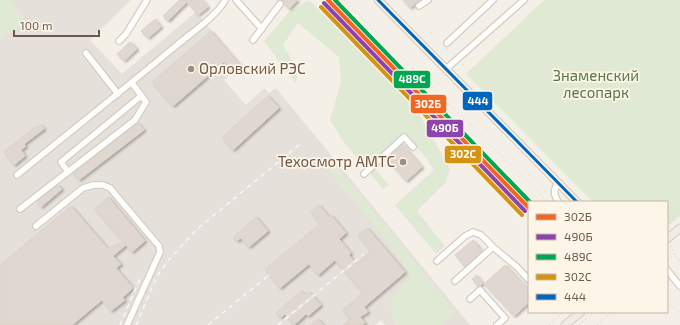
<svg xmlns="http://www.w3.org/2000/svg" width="680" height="325" viewBox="0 0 680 325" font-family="'Exo 2',sans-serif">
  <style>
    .industrial { fill: #e5e0d9 }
    .green { fill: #e0e9d3 }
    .building { fill: #e0d8d0; stroke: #dcd3ca; filter: url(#shadow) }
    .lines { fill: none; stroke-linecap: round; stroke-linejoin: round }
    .minor-casing { stroke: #d3cdc6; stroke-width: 8 }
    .major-casing { stroke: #d3cbc5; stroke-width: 9 }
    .path { stroke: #d5cfc9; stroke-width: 1; stroke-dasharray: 1 3; stroke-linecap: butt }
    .minor { stroke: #fdfdfb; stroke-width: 5.5 }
    .major { stroke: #f0ece4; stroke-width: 7 }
    .rail-casing { stroke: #e3e1e3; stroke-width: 3 }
    .rail { stroke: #fdf5e7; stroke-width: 1.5; stroke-dasharray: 4.5; stroke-linecap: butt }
    .bus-1-casing { stroke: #fdf5e7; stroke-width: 6 }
    .bus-1 { stroke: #0065bd; stroke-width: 3 }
    .rail-1-casing { stroke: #fdf5e7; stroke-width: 7 }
    .rail-2-casing { stroke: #fdf5e7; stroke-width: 7 }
    .rail-3-casing { stroke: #fdf5e7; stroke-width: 7 }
    .rail-4-casing { stroke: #fdf5e7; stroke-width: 7 }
    .rail-1 { stroke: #f26522; stroke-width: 4 }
    .rail-2 { stroke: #8e44ad; stroke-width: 4 }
    .rail-3 { stroke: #00a651; stroke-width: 4 }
    .rail-4 { stroke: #d49313; stroke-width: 4 }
    .poi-dot { fill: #9c8e82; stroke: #fdf5e7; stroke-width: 1.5 }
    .labels { text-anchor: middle; stroke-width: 3.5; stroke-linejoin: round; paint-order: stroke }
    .poi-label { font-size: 15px; fill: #6d594c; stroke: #fdf5e7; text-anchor: start }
    .park-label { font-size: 15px; fill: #547848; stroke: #fdf5e7 }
    .line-badge { stroke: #fdf5e7; stroke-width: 1.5 }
    .badge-label { font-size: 11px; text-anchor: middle; font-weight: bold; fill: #fff }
  </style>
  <defs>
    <filter id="shadow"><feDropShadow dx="2" dy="1.5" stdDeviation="1" flood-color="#0004"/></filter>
  </defs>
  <rect width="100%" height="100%" fill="#f4f0e7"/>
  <path class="industrial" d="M9,0h122l-41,40 32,34 74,-62 45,54 -17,14 22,25 18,-17 5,5 7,-5 194,237h-85l-4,-5 -6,5h-375v-286l18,-12 6,-9z"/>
  <path class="green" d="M0,0h9l15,18 -6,9 -18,12z
    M309,0l47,47 53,49 41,73 -4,13 -29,29 28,35 -9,8 -41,-49 39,-35 -8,-12 -21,-25 -34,31 18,21 -6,4 -40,-48 -13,-21 11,-38 -2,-25 -41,-34 -15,22 15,25 -2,14 -32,-43 25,-29z
    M544,0h136v216l-13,11v-25h-74l-127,-128z
    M334,163l122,149 -13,11v2h-48c-10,-28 0,-29 16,-49l-27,-39 -54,-64z"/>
  <path class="building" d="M179,0h23l6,7 -10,8 -11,-13 -19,19 -5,-5z
    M281,0h17l-9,9z
    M403,0h16l-9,8z
    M155,19l6,8 -13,11 -7,-7z
    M211,31l30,35 -8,7 -9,-11 -51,44 -21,-24z
    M130,42l7,7 -13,12 -7,-7z
    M268,96l11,12 -46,42 -11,-13z
    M138,123l6,7 -65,50 -6,-7z
    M41,125l3,4 -20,15 2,2 -5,4 4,6 -11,9 -10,-13 31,-25 2,1z
    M402,144l20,23 -16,14 -20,-22z
    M58,185l4,4 -21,18 -4,-6z
    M108,197l37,44 -13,11 -6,-7 -13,11 8,8 -5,4 17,20 -11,10 3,2 -14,11 -9,-11 -30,25h-72v-60l71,-59 37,43 6,-4 1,2 8,-6 -28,-32z
    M319,205l10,12 2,-2 15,18 -7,6 12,14 -2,2 7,9 15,-13 -13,-16 9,-7 38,44 -41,35 4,5 -8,5 5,6 -3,2h-19l7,-6 -7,-9 20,-17 -28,-33 -17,15 -9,-11 -29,24 -15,-19 55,-45 -9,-12z
    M256,217l12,14 -19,16 -8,-9 -4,3 -4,-4z
    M473,240l9,11 -17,16 -10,-12z
    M505,265l24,25v12l-15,14 -30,-32z
    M476,275l7,8 -3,3h-2l-6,-7z
    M301,291l4,4 4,-3 12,13 -13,11 -2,-2 -12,11 -9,-11 -4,4 -5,-5z
    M318,319l5,6h-12l4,-4z"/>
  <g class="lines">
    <g class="minor-casing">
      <path id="minor" d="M236,0l26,29
        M419,6l9,-6
        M253,40l27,-36
        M119,41l7,-7 21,-34
        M447,43l46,-43
        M86,53l32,41
        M446,69l78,-69
        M68,172l-7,-10 80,-66
        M364,174l40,-37 9,10
        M17,175c53,-43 107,-86 160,-130 13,-11 42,-31 48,-45
        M558,183c-5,7 -4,12 0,19
        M20,209l115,-89 11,-18 -14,-19
        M36,226l47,-38 11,-3h9l7,3 49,58 1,6 -33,73
        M437,261l28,-25 8,-4 8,3 12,12
        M667,270l13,16
        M455,281l38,-34 24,20 12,13
        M470,299l10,-9 25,28 -8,7"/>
    </g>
    <g class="major-casing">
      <path id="major" d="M378,0l199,202
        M667,239l13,-11
        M565,325l16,-13"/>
    </g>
    <path class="path" d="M344,0l204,202
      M667,227l13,-19
      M671,246l5,11 4,5
      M668,260l6,-5
      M667,302l13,10
      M549,325l15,-13
      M579,325l15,-13
      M597,325l15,-13"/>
    <use href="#minor" class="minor"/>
    <use href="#major" class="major"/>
    <g class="rail-casing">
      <path id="rail" d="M120,325l21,-49
        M136,325l21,-49 11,-15 29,-32 102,-84
        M208,325l61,-50
        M278,325l86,-71"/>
    </g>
    <use href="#rail" class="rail"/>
    <g class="bus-1-casing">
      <path id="bus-1" d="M378,0l199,202"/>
    </g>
    <use href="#bus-1" class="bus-1"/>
    <g class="rail-1-casing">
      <path id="rail-1" d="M328,0l201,208"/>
    </g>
    <g class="rail-2-casing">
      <path id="rail-2" d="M324,3l201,208"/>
    </g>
    <g class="rail-3-casing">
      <path id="rail-3" d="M335,0l195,202"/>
    </g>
    <g class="rail-4-casing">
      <path id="rail-4" d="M321,7l201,208"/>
    </g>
    <use href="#rail-1" class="rail-1"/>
    <use href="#rail-2" class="rail-2"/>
    <use href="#rail-3" class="rail-3"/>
    <use href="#rail-4" class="rail-4"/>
  </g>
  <g class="poi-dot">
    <circle cx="191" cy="69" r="4"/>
    <circle cx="403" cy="162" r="4"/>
  </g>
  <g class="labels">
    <g class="poi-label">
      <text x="199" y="74">Орловский РЭС</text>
      <text x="395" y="167" text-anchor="end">Техосмотр АМТС</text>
    </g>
    <g class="park-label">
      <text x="596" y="81">Знаменский<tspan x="596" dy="17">лесопарк</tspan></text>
    </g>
  </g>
  <g class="line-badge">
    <rect x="393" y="70" width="38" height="19" rx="4" fill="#00a651"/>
    <rect x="462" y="91" width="31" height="20" rx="4" fill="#0065bd"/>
    <rect x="410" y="94" width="37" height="20" rx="4" fill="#f26522"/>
    <rect x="426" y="119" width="38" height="19" rx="4" fill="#8e44ad"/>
    <rect x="444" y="145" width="38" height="19" rx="4" fill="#d49313"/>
  </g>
  <g class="badge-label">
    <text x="412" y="83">489С</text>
    <text x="478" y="105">444</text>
    <text x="428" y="108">302Б</text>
    <text x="445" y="132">490Б</text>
    <text x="463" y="158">302С</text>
  </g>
  <rect x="528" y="201" width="140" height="112" fill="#fdf5e7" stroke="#c3b7a9"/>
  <rect x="536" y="214" width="20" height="6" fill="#f26522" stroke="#c3b7a9"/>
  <text x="564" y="221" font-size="12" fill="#6d594c">302Б</text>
  <rect x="536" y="234" width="20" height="6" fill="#8e44ad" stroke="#c3b7a9"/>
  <text x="564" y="241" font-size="12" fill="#6d594c">490Б</text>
  <rect x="536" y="254" width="20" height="6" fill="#00a651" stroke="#c3b7a9"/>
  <text x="564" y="261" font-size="12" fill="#6d594c">489С</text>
  <rect x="536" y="274" width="20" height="6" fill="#d49313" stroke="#c3b7a9"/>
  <text x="564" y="281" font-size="12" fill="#6d594c">302С</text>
  <rect x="536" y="294" width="20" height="6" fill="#0065bd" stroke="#c3b7a9"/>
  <text x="564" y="301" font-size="12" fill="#6d594c">444</text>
  <path d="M14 30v6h85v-6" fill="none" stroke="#6d594c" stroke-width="2"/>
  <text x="20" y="30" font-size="12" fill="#6d594c" stroke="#fdf5e7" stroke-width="3" paint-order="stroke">100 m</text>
</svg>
